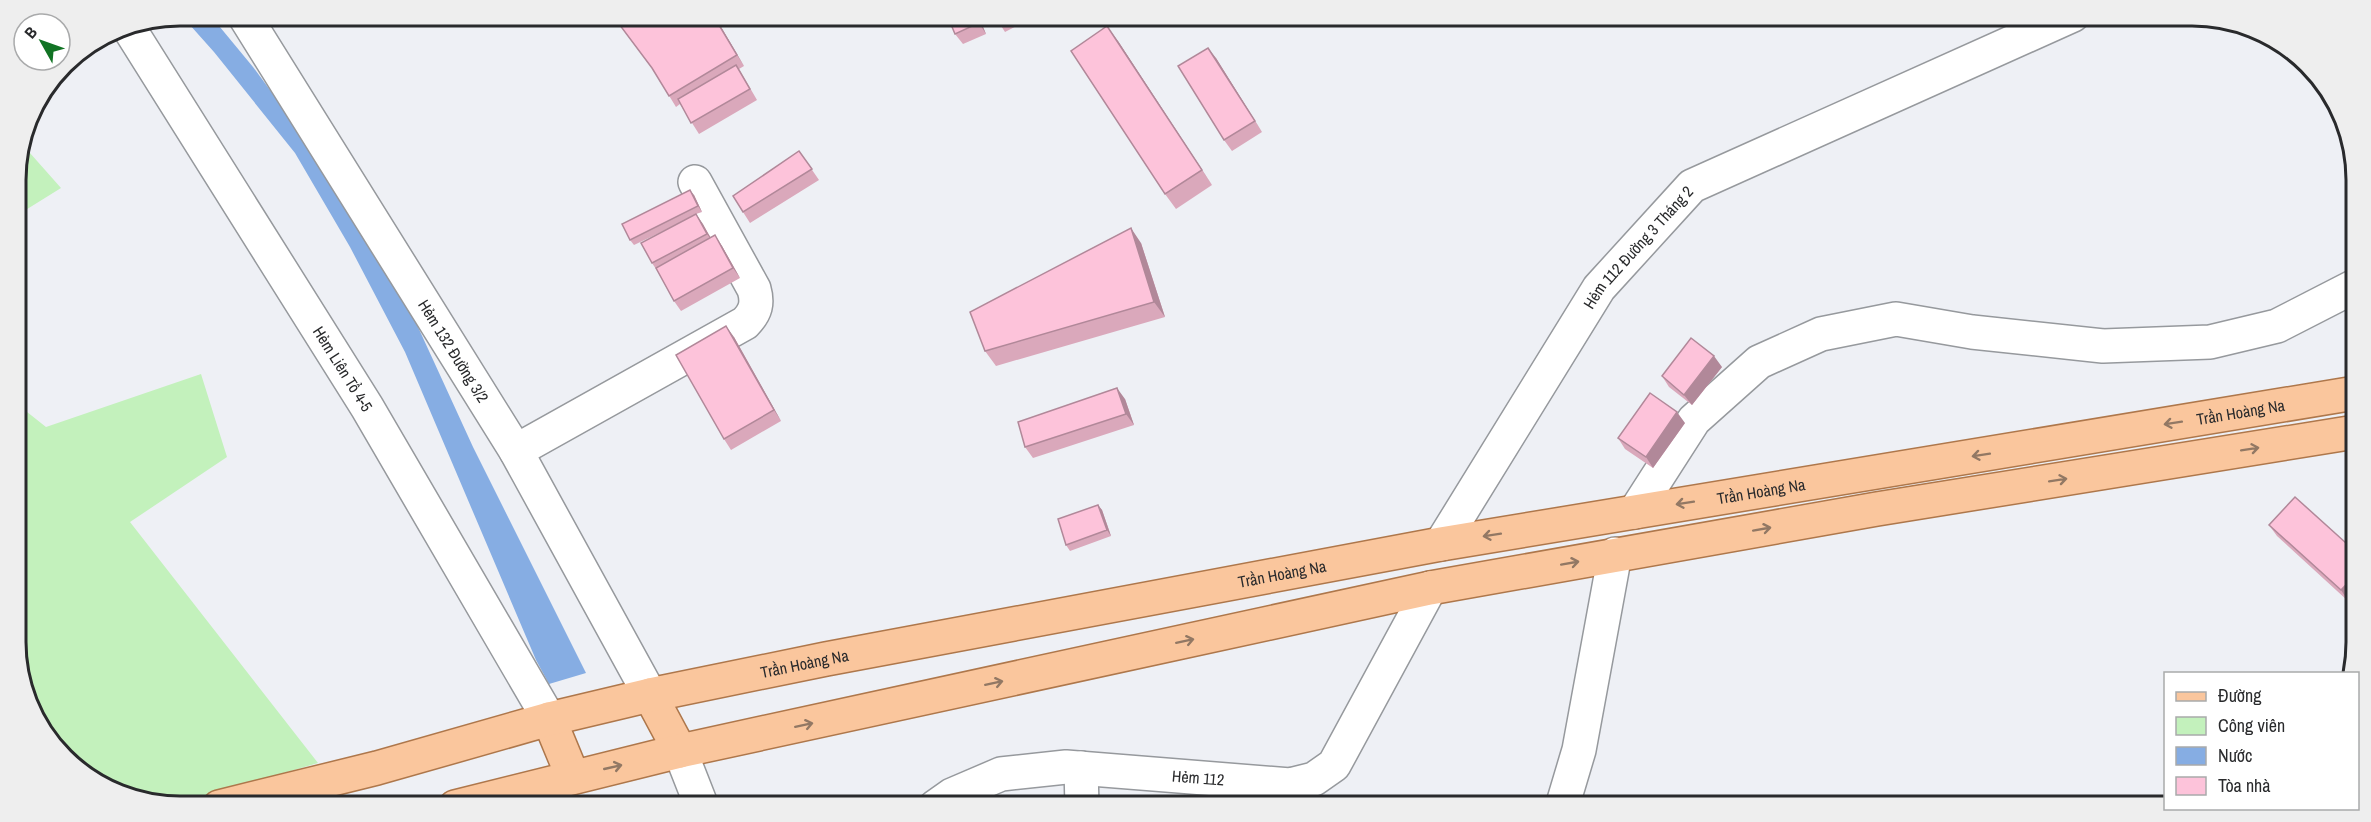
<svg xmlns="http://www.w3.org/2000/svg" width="2371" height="822" viewBox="0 0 2371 822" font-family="'Archivo Narrow',sans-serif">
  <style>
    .green { fill: #c3f1bc }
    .water { fill: #86ade3 }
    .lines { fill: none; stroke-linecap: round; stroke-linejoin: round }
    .minor-casing { stroke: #96999d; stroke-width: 36 }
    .major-casing { stroke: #ae774b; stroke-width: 36 }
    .minor { stroke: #fff; stroke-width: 33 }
    .major { stroke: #fac69d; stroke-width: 33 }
    .wall { fill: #daa8bb }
    .shaded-wall { fill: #b18899 }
    .building { fill: #fdc3da; stroke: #b18899; stroke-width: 1.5 }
    .oneway { stroke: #927864 }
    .labels { text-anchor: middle; stroke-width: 4.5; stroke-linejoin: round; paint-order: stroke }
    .street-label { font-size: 16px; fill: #292a2c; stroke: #fff }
    .rim { fill: none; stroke: #292a2c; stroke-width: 3 }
  </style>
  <rect width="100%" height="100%" fill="#eef0f5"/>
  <path class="green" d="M22,144l39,44 -45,28 -1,-47z
    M201,374l26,83 -97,65 188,241 -147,43 -44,-8 -71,-47 -38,-77 -1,-270 29,23z"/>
  <path class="water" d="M181,15h29l43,52 48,65 95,147 77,168 113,226 -37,11 -13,-24 -131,-308 -55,-105 -55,-94 -81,-101z"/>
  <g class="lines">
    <g class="minor-casing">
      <g id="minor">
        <path id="s1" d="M244,15l272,436 134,244"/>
        <path id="s2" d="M127,25l240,382 182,312"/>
        <path d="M516,451l229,-128c11,-11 13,-20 9,-34l-59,-107"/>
        <path d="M1635,512l59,-92 65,-58 62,-28 75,-15 76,13 131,14 107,-4 67,-16 78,-40"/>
        <path id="s3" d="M1441,544l158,-256 93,-102 381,-171"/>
        <path d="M680,751l22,56"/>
        <path d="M1081,768l1,39"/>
        <path id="s4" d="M935,807l17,-12 49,-21 65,-7 224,18 24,-6 20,-14 96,-177"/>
        <path d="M1562,807l17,-57 36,-196"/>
      </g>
    </g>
    <g class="major-casing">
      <g id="major">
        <path d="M650,695l30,56"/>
        <path d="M549,719l24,58"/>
        <path id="s5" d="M219,807l158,-39 172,-49 101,-24 176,-36 615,-115 914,-151"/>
        <path d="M455,807l225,-56 750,-163 447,-79 478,-77"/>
      </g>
    </g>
    <use href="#minor" class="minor"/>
    <use href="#major" class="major"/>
  </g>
  <path class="wall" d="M714,15l30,51 -5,3 18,31 -58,34 -19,-30 -4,3 -22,-36 -38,-51z
    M978,15l8,19 -23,10 -8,-10z
    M994,15h44l-33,17z
    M1118,41l94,144 -36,24 -11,-15z
    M1216,58l46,74 -30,19 -8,-11z
    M799,151l20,29 -69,43 -7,-11z
    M694,195l8,17 -6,2 15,24 11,8 18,32 -59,33 -7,-10 -16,-29 -6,-9 24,-38 -42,20 -4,-5z
    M1141,243l24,74 -169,49 -11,-15z
    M734,337l47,84 -50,29 -7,-11z
    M1722,367l-30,38 -23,-18 -7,-11z
    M1125,399l9,26 -101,33 -8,-11z
    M1685,423l-32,45 -28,-19 -7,-11z
    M2295,497l53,104 -71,-65 -8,-11z
    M1098,505l4,5 9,26 -41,15 -4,-6z"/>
  <path class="shaded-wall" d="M713,15h1l30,51 -7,-11z
    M975,15h3l8,19 -7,-11z
    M1107,26l11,15 94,144 -10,-15z
    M1208,48l8,10 46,74 -7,-11z
    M690,190l4,5 8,17 -4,-6z
    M696,214l7,10 11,20 -7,-10z
    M1131,228l10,15 24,74 -11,-15z
    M715,235l7,11 18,32 -7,-10z
    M726,326l8,11 47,84 -7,-11z
    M1714,356l8,11 -30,38 -8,-10z
    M1117,388l8,11 9,26 -8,-11z
    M1677,412l8,11 -32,45 -7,-11z
    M1098,505l4,5 9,26 -4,-6z
    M2356,574v19l-8,8 -7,-11z"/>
  <path class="building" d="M623,15h90l24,40 -68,41 -17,-28 -36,-48z
    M947,15h28l4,8 -24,11z
    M1107,26l95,144 -37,24 -94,-143z
    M1208,48l47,73 -31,19 -46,-74z
    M736,65l14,24 -59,34 -13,-24z
    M799,151l13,18 -69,43 -10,-16z
    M690,190l8,16 -68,34 -8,-16z
    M696,214l11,20 -55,29 -11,-20z
    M1131,228l23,74 -169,49 -15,-39z
    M715,235l18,33 -59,33 -18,-33z
    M726,326l48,84 -50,29 -48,-84z
    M1691,338l23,18 -30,39 -22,-19z
    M1117,388l9,26 -101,33 -7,-25z
    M1650,393l27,19 -31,45 -28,-19z
    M2295,497l61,55v22l-15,16 -72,-65z
    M1098,505l9,25 -41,15 -8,-26z"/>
  <defs><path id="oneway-shaft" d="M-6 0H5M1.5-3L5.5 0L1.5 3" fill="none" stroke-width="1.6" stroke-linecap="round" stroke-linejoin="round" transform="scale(1.5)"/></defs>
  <g class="oneway">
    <use href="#oneway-shaft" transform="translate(2173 423) rotate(171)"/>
    <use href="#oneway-shaft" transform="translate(2250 449) rotate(-9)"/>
    <use href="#oneway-shaft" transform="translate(1981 455) rotate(171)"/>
    <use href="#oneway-shaft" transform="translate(2058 480) rotate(-9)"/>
    <use href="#oneway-shaft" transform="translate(1685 503) rotate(171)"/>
    <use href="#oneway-shaft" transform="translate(1762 529) rotate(-10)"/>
    <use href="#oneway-shaft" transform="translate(1492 535) rotate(171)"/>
    <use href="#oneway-shaft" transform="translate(1570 563) rotate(-10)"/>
    <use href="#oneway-shaft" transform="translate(1185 641) rotate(-12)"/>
    <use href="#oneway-shaft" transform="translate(994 683) rotate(-12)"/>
    <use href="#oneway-shaft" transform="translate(804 725) rotate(-12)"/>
    <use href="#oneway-shaft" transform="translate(613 767) rotate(-13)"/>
  </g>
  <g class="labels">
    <g class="street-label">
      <text dy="6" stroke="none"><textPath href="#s3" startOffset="357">Hẻm 112 Đường 3 Tháng 2</textPath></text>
      <text dy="6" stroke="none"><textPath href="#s1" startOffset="396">Hẻm 132 Đường 3/2</textPath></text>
      <text dy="6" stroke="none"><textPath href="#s2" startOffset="406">Hẻm Liên Tổ 4-5</textPath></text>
      <text dy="6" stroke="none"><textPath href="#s5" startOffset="2061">Trần Hoàng Na</textPath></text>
      <text dy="6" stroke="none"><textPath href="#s5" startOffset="1575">Trần Hoàng Na</textPath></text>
      <text dy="6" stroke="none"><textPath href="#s5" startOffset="1089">Trần Hoàng Na</textPath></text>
      <text dy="6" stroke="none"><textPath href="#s5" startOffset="603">Trần Hoàng Na</textPath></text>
      <text dy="6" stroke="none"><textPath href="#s4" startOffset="272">Hẻm 112</textPath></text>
    </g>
  </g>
  <path d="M0 0H2371V822H0ZM180 26H2192A154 154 0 0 1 2346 180V642A154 154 0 0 1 2192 796H180A154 154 0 0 1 26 642V180A154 154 0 0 1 180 26Z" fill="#eee" fill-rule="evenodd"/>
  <path class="rim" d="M180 26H2192A154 154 0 0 1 2346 180V642A154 154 0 0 1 2192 796H180A154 154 0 0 1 26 642V180A154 154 0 0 1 180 26Z"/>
  <rect x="2164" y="672" width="195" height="138" fill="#ffffff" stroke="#a9aaab" stroke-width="1.5"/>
  <rect x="2176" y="692" width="30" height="9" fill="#fac69d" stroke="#a9aaab" stroke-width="1.5"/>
  <text x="2218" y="702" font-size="18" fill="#292a2c">Đường</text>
  <rect x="2176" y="717" width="30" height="18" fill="#c3f1bc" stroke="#a9aaab" stroke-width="1.5"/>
  <text x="2218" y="732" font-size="18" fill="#292a2c">Công viên</text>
  <rect x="2176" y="747" width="30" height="18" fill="#86ade3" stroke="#a9aaab" stroke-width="1.5"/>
  <text x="2218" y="762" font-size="18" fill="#292a2c">Nước</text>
  <rect x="2176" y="777" width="30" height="18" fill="#fdc3da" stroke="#a9aaab" stroke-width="1.5"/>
  <text x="2218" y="792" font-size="18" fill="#292a2c">Tòa nhà</text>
  <g transform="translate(42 42) rotate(310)"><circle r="28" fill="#ffffff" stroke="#a9aaab" stroke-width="1.5"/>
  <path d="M0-4.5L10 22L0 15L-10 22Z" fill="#117324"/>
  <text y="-9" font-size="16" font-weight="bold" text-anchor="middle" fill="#292a2c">B</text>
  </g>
</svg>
